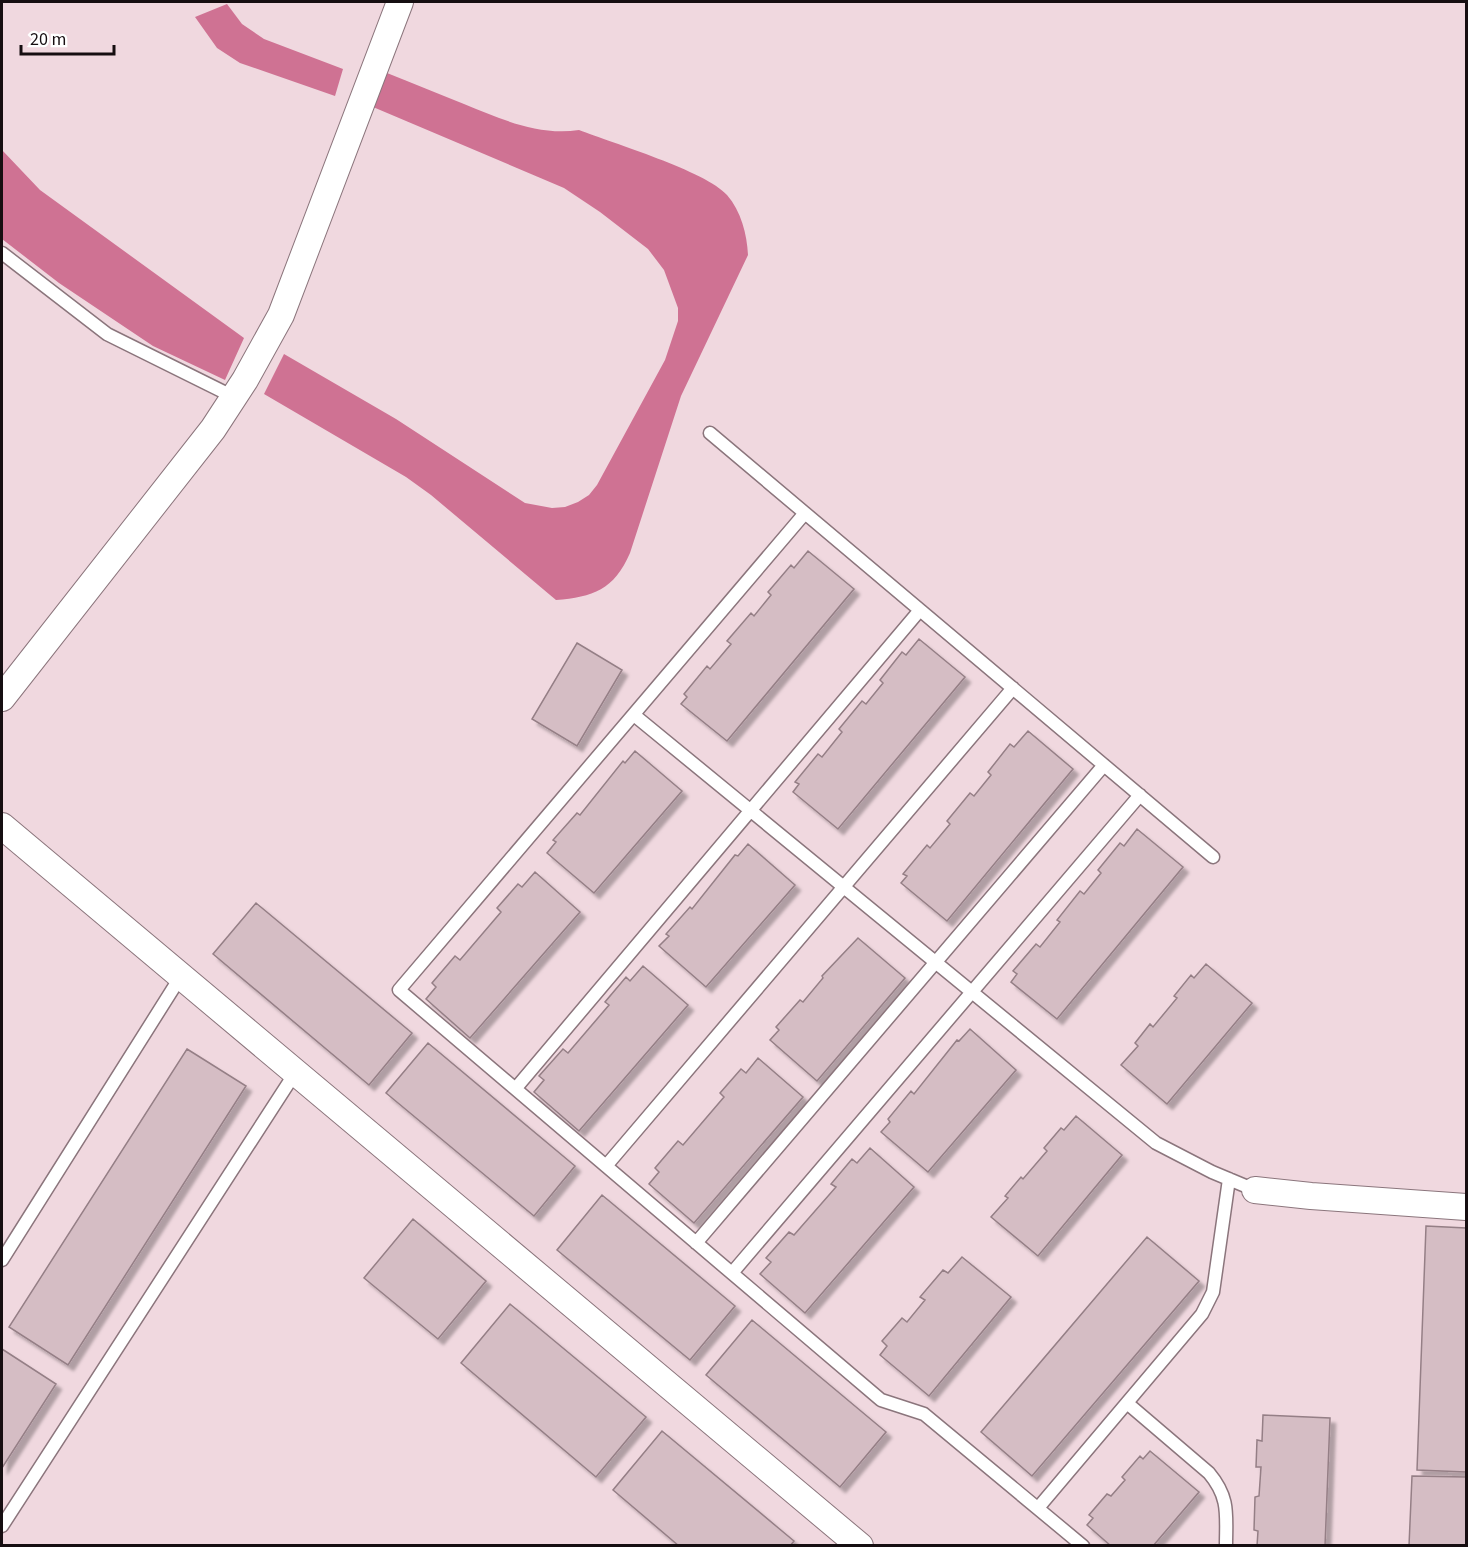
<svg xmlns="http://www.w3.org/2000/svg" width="1468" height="1547" viewBox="0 0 1468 1547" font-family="'Source Sans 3',sans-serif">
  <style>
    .water { fill: #cf7293 }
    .building { fill: #d5bdc4; stroke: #957f86; stroke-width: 1.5; filter: url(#shadow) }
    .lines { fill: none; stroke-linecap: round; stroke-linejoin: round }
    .lane-casing { stroke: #8b757c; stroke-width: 15 }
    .street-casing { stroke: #8b757c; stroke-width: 28 }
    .lane { stroke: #fff; stroke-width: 12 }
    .street { stroke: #fff; stroke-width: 26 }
  </style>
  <defs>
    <filter id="shadow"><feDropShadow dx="5.5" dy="5.5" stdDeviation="1.5" flood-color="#0004"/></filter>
  </defs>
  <rect width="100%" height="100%" fill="#f0d8df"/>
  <path class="water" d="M227,4l15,20 22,15 79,30 -8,27 -95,-33 -23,-15 -22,-31z
    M387,73c26,10 51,21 77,31 37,15 74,32 115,26 33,13 127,41 148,65 14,16 20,39 21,60l-67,141 -51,157c-16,37 -37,44 -74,47l-125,-105 -25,-18 -142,-83 20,-40 112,65 129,84 27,5 13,-1 13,-5 11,-7 8,-10 68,-125 13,-39v-13l-14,-38 -16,-21 -48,-37 -36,-24 -191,-81z
    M2,150l38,40 204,148 -19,42 -72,-34 -94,-63 -57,-44z"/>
  <path class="building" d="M808,551l46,38 -127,152 -46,-37 6,-7 -3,-3 23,-28 3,3 21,-25 -4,-3 24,-28 3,3 17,-21 -3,-3 23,-27 3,3z
    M919,639l46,38 -127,152 -45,-37 6,-8 -4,-2 23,-28 4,3 20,-25 -3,-3 23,-28 4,3 17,-21 -3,-3 22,-28 4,3z
    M577,643l45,27 -45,76 -45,-27z
    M1028,731l45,38 -126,152 -46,-38 6,-7 -4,-2 24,-29 3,3 20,-24 -3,-3 23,-28 4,3 17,-21 -3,-3 22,-28 4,3z
    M635,751l47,40 -88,102 -47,-40 9,-11 -3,-2 24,-27 3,2 43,-54 2,2z
    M1137,829l46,38 -126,152 -46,-37 6,-8 -4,-3 23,-27 4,3 20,-25 -3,-2 23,-29 4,3 17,-21 -3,-3 22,-27 4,3z
    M748,844l47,41 -89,102 -47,-41 10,-10 -3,-2 24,-27 2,2 43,-54 3,1z
    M535,872l45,40 -110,126 -44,-39 10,-12 -4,-4 23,-27 5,4 41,-48 -4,-4 21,-24 4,3z
    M256,903l156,130 -43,52 -156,-131z
    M858,938l47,40 -88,103 -47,-41 9,-10 -3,-3 24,-27 3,2 20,-24 -1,-2z
    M1206,964l46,39 -85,101 -46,-39 17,-19 -3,-3 15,-19 3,3 24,-29 -3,-2 17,-21 3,3z
    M643,966l45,39 -109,126 -45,-39 10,-12 -5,-4 24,-27 5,4 41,-48 -4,-3 21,-25 4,4z
    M970,1029l46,41 -88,102 -47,-40 9,-10 -2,-3 23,-28 3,3 43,-54 2,1z
    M428,1043l147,123 -41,50 -148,-123z
    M187,1049l59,37 -178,279 -59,-38z
    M758,1058l45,39 -109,126 -45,-39 10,-12 -4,-4 23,-27 5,4 41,-48 -4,-4 21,-24 5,4z
    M1076,1116l46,39 -84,101 -47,-39 17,-19 -3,-2 16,-19 2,2 24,-28 -3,-3 17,-20 3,2z
    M870,1148l44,39 -109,126 -45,-39 11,-12 -5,-4 23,-26 5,3 42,-48 -5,-3 21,-25 5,4z
    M602,1195l133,111 -45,54 -133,-110z
    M413,1219l73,62 -48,58 -74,-61z
    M1426,1226l40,2v244l-49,-2z
    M1147,1237l52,44 -167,195 -51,-44z
    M962,1257l49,40 -82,99 -49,-41 7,-9 -5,-5 20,-23 5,4 18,-22 -5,-3 23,-27 5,3z
    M510,1304l136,113 -50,60 -135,-114z
    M752,1320l134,112 -46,55 -134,-112z
    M2,1349l54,35 -54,84z
    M1263,1415l67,3 -5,128h-68l1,-15 -4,-1 1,-33 4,-1 2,-29h-5l1,-27 5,1z
    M662,1431l132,110 -4,5h-111l-66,-56z
    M1150,1451l49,41 -46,54h-42l-24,-21 6,-7 -4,-3 18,-21 4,2 14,-16 -3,-3 18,-21 3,3z
    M1412,1476l54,1v69h-57z"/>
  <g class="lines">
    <g class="lane-casing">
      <path id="lane" d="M2,253l105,81 127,63
        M710,433l503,424
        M805,513l-406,477 482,410 43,14 159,132
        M634,715l522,428 56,29 43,18
        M516,1088l404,-478
        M606,1166l407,-478
        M696,1243l408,-478
        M2,1260l179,-284
        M732,1273l408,-478
        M1127,1403l82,70c21,25 17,42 17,73
        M1038,1508l164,-194 11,-22 16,-113
        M2,1526l293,-453"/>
    </g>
    <g class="street-casing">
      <path id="street" d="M2,698l211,-269 32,-49 36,-65 119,-313
        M2,826l858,720
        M1255,1190l56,6 155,11"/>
    </g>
    <use href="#lane" class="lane"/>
    <use href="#street" class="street"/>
  </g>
  <rect width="1468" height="1547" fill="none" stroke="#160e11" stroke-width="6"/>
  <path d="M21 45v9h93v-9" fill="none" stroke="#160e11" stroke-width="3"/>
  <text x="30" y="45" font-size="18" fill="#160e11" stroke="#ffffff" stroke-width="4.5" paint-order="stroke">20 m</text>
</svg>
